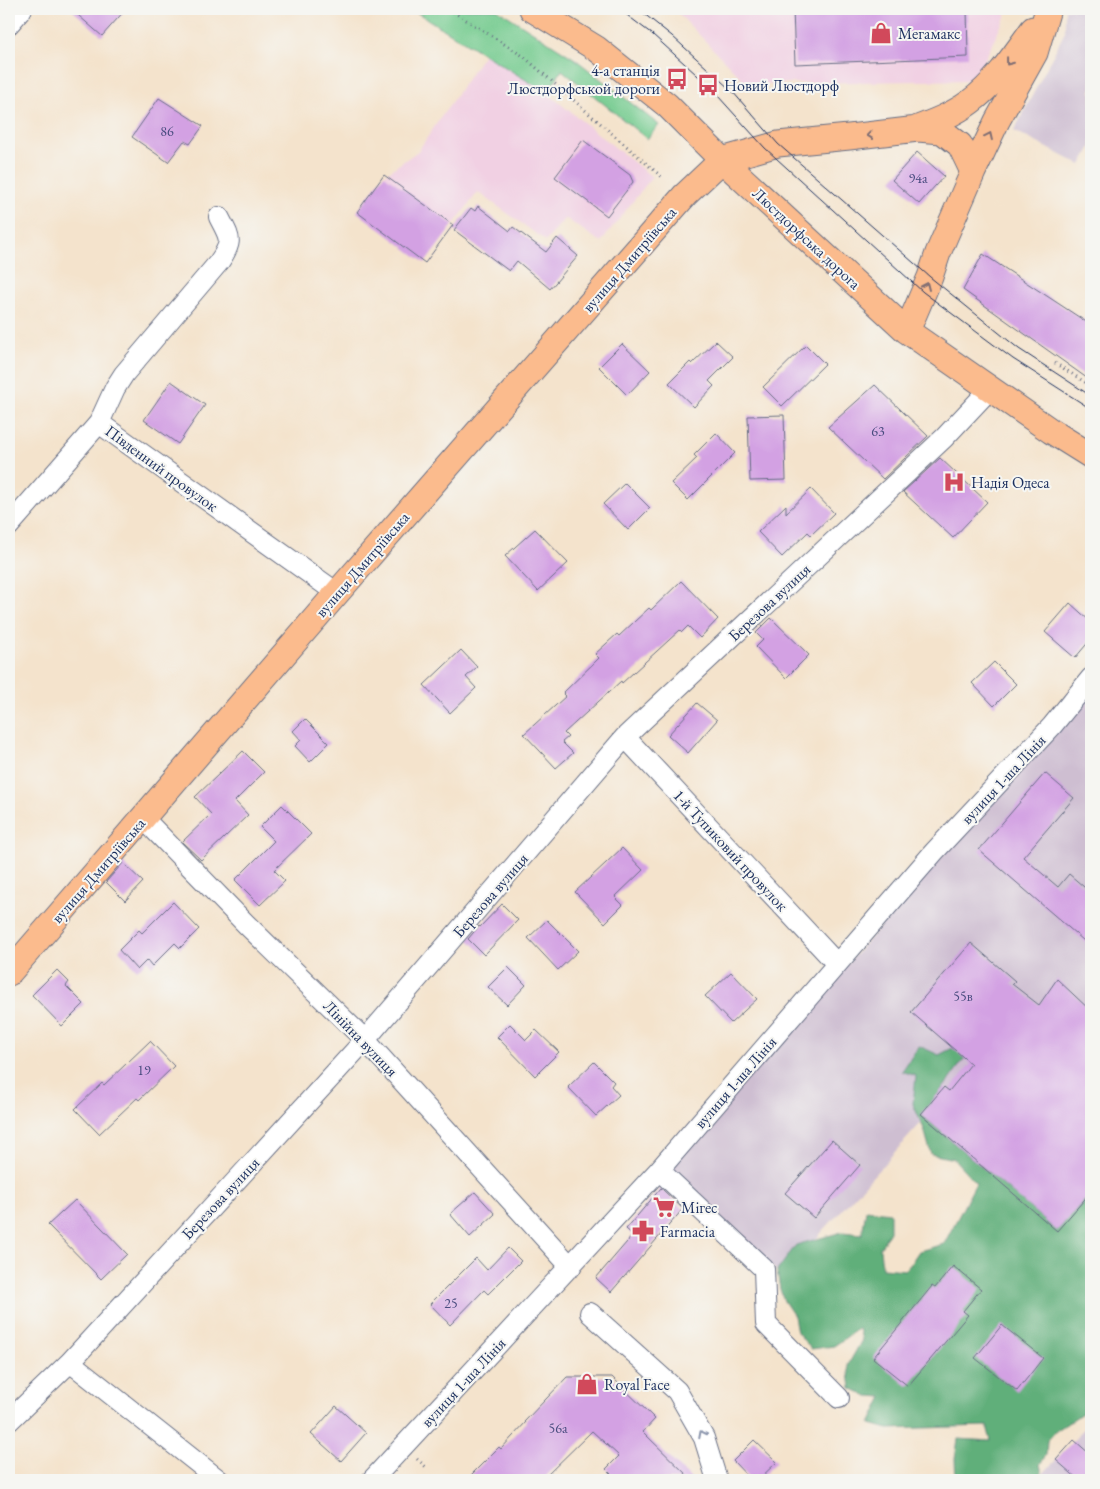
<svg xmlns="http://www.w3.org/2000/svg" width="1100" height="1489" viewBox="0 0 1100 1489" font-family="'EB Garamond',serif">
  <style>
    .built { fill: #f1d0e3 }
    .industrial { fill: #cebed1 }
    .green { fill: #75cb8f; stroke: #487d76 }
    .forest { fill: #60af7a; stroke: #3e6f6c }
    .building { fill: #d3a1e3 }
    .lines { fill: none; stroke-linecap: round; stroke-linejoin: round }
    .minor-casing { stroke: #676e84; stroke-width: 22 }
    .major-casing { stroke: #676e84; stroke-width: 27 }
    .path { stroke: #676e84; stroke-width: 3; stroke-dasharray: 1 4; stroke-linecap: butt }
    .minor { stroke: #fff; stroke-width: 20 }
    .major { stroke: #fbbb8d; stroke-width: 25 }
    .tram { stroke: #1b2f5e; stroke-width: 1 }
    .oneway { stroke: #806e73 }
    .oneway2 { stroke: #8d97ae }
    .labels { text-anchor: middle; stroke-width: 4; stroke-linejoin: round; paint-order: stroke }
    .number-label { font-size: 14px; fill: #494c7f }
    .poi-label { font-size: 16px; fill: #1b2f5e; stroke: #f6f6f2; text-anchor: start }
    .street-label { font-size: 16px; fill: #1b2f5e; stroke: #f6f6f2 }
  </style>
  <rect width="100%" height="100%" fill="#f6f6f2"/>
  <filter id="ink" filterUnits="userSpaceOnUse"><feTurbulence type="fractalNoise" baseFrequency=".02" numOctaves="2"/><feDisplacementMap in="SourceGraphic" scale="10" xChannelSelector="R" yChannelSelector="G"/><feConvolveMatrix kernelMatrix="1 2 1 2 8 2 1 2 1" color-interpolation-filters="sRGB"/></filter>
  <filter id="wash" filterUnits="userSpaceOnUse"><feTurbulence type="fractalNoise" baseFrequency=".0096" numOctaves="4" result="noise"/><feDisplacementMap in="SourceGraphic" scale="20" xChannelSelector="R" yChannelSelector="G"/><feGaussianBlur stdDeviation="1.12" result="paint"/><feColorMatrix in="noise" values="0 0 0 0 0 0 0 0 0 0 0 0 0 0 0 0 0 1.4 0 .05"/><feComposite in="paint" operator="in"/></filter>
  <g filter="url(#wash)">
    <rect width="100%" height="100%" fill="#f4e3cc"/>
    <path class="built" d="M674,9h335l-34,71 -228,4z
      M484,54l63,39 105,84 -51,65 -36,-24 -19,23 -68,-49 -53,71 -68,-51 27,-37 34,-24z"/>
    <path class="industrial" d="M1065,9h26v138l-10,18 -67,-34 51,-99z
      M1091,686v545l-20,23 -149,-132 -140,154 -116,-105z
      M1091,1421v59h-54l19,-20z"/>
    <path class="green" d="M411,9h86l78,50 84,66 -12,14 -85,-69 -15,23z"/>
    <path class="forest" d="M979,1038l-35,49 -23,28 136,116 24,-27 10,-8v211l-35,24 -9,10 -1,14 -6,9 3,16h-87l-1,-21 3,-20 33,2 -4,-15 -99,3 -18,-5 13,-27 -15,-1 -17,-8 -3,-23 14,-25 -3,-12 -25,18 -23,3 -14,-17 -3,-16 -10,-15 -4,-12 -3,-18 19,-26 46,-13 20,2 4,-24 24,3v18l-10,17 2,20 24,2 13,-19 25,-7 32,-61 -22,-24 -23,-5 -7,-25 -11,-25 3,-28 -14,-5 17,-25 20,9 31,-16z"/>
    <g id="blocks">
      <path class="building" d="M71,9h55l-24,27z
        M793,9h174l1,48 -173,7z
        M159,98l44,28 -13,18 -6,-3 -16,21 -36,-25z
        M583,140l47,35 3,7 -26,34 -52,-39z
        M917,152l27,24 -25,28 -27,-24z
        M384,175l69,50 -28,38 -68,-51z
        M478,206l32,25 3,-4 33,25 11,-14 21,18 -28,33 -33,-28 -8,10 -55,-41 17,-22 4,3z
        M983,254l108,71v56l-128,-91z
        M716,341l17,16 -24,24 5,5 -20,21 -25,-24 21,-21 2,2z
        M622,344l28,27 -23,24 -28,-28z
        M806,345l19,19 -43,42 -19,-19z
        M171,381l34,24 -27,39 -34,-24z
        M875,385l53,51 -45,43 -55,-52z
        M784,415l2,65 -36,1 -2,-65z
        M716,433l19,20 -47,47 -17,-17 26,-25 -3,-3z
        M940,458l47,44 -34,36 -50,-46z
        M625,483l25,25 -22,22 -25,-26z
        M811,489l23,24 -23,22 -3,-3 -26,25 -24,-25 28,-27v8z
        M535,529l33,34 -30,28 -33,-35z
        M681,581l37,38 -18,19 -12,-12 -6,6 -2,-2 -58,53 -1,-2 -57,52 4,4 -6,5 11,11 -17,15 -32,-34 42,-38 -3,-3 36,-35 -4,-4 22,-20 2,2 30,-28 2,2z
        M1070,603l21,19v17l-16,19 -30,-26z
        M771,618l38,37 -23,23 -30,-31 7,-7 -7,-7z
        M461,650l16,17 -11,10 10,11 -26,25 -26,-28z
        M994,662l22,22 -22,22 -22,-23z
        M697,703l20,17 -29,33 -20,-18z
        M305,719l24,24 -19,19 -15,-16 6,-6 -8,-9z
        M243,751l21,21 -29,29 13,14 -47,45 -19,-18 29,-28 -16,-17z
        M1045,773l29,25 -51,59 35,30 11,-13 22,19v54l-112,-97z
        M282,805l29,29 -37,36 11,11 -25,24 -25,-25 39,-39 -14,-14z
        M622,848l21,22 -28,27 8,8 -18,18 -30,-31z
        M123,863l20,19 -18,19 -19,-19z
        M173,902l26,27 -19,19 -5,-5 -23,23 -5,-6 -10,10 -18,-20 20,-20 3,3z
        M502,904l16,16 -34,35 -16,-16 11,-13 1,1z
        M547,920l31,31 -20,19 -30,-32z
        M971,943l44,38 -3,3 27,21 18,-26 34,32v181l-34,39 -136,-117 23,-27 5,4 22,-27 -60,-52z
        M508,967l18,18 -19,20 -19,-18z
        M57,970l12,12 -3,4 18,18 -22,22 -30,-31z
        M731,972l26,27 -26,24 -26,-27z
        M510,1024l16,16 10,-10 23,22 -24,24 -38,-39z
        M150,1041l24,25 -35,34 -2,-2 -38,36 -24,-25 27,-26 2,2z
        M594,1062l20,20 -3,4 8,9 -23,21 -28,-29z
        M832,1140l28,25 -46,53 -29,-25z
        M661,1188l22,21 -72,83 -15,-14 37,-43 -7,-6z
        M475,1192l20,22 -25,23 -20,-23z
        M75,1200l52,54 -26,25 -53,-54z
        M508,1248l13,13 -33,33 -4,-4 -34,35 -20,-21 46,-46 11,12z
        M953,1266l28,23 -18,22 5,4 -60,71 -35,-28 59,-72 3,2z
        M1002,1325l41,33 -26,33 -42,-33z
        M567,1377h45l43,42 -12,13 49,48h-75l-11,-11 13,-13 -27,-25 -50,49h-76l33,-33 2,2 25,-27 -1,-1z
        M336,1406l30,27 -25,28 -30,-27z
        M754,1440l23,22 -19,18h-7l-18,-19z
        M1074,1440l17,15v25h-12l-23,-20z"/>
    </g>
  </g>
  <g filter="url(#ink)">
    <use href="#blocks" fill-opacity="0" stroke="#676e84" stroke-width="1"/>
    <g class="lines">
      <g class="minor-casing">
        <path id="minor" d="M9,24l13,-15
          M99,423l16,-35 9,-14 95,-112c15,-22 11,-23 0,-45
          M9,526l90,-103 238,170
          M625,737l212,227
          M143,818l103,106 119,116 206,227
          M659,1170l105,99 2,55 73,74
          M590,1313l87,78 27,47 13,42
          M70,1362l149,118
          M9,1421l61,-59 295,-322 260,-303 319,-299 46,-49
          M372,1480l287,-310 275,-318 118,-126 39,-48"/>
      </g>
      <g class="major-casing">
        <path id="major" d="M532,9l65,40 70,56 55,55 185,171 144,100 40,25
          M918,128c18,-7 36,-14 52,-26 25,-18 45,-48 63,-73
          M907,331l23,-54 8,-24 35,-81 24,-51 38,-68 13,-44
          M9,973l328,-380 348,-398 37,-35 56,-16 71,-7 69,-8 24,2 18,14 13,27"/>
      </g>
      <path class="path" d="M449,9l74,47 140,122
        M1055,363l36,23
        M417,1459l9,8"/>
      <use href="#minor" class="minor"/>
      <use href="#major" class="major"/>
      <path class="tram" d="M619,9l33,25 56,51 57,63 158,144 90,67 78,50
        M638,9l34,27 60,55 46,53 152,133 89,72 72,47"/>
    </g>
    <defs><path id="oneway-chevron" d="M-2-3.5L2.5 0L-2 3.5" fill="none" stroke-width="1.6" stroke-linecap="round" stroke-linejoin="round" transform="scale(1.25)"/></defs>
    <g class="oneway">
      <use href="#oneway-chevron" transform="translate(1009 62) rotate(128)"/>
      <use href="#oneway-chevron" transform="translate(870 135) rotate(173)"/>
      <use href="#oneway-chevron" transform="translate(989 136) rotate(-65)"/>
      <use href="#oneway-chevron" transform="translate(926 286) rotate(-66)"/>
    </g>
    <use class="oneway2" href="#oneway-chevron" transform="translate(702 1434) rotate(-117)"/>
  </g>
  <defs>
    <g id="shop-bare" transform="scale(1.725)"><path d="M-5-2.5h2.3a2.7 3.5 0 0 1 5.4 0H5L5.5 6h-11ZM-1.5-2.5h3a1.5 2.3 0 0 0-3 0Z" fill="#d1495b" stroke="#f6f6f2" stroke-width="2.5" paint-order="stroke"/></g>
    <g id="bus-bare" transform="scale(1.725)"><path d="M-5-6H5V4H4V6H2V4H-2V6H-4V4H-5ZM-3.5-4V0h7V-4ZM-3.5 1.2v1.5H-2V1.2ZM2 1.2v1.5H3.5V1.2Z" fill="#d1495b" stroke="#f6f6f2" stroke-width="2.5" paint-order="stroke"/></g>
    <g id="hospital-bare" transform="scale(1.725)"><path d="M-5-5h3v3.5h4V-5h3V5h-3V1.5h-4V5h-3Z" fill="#d1495b" stroke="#f6f6f2" stroke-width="2.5" paint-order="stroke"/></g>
    <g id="supermarket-bare" transform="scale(1.725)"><path d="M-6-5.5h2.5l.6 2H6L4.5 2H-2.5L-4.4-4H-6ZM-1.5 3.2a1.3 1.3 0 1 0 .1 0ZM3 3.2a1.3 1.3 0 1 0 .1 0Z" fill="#d1495b" stroke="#f6f6f2" stroke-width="2.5" paint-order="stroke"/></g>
    <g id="pharmacy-bare" transform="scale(1.725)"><path d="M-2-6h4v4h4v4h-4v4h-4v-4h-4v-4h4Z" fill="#d1495b" stroke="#f6f6f2" stroke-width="2.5" paint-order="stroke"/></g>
  </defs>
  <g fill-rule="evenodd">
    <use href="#shop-bare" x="881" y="33"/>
    <use href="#bus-bare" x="677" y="79"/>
    <use href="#bus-bare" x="708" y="85"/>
    <use href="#hospital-bare" x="954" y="482"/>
    <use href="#supermarket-bare" x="664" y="1207"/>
    <use href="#pharmacy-bare" x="643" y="1231"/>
    <use href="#shop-bare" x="587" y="1384"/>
  </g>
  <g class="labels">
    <g class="number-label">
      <text x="167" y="136">86</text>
      <text x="918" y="183">94а</text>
      <text x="878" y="436">63</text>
      <text x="963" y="1001">55в</text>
      <text x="144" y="1075">19</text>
      <text x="451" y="1308">25</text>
      <text x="558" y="1433">56а</text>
    </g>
    <g class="poi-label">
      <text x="898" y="39">Мегамакс</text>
      <text x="660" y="76" text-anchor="end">4-а станція<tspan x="660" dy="18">Люстдорфськой дороги</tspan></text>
      <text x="724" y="91">Новий Люстдорф</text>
      <text x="971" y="488">Надія Одеса</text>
      <text x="681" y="1213">Мігес</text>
      <text x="660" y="1237">Farmacia</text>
      <text x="604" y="1390">Royal Face</text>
    </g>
    <g class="street-label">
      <text transform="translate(807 238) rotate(43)" y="6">Люстдорфська дорога</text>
      <text transform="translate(629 259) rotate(-49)" y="6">вулиця Дмитріївська</text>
      <text transform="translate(162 468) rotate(36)" y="6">Південний провулок</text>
      <text transform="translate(362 564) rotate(-49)" y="6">вулиця Дмитріївська</text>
      <text transform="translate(769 602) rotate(-43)" y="6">Березова вулиця</text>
      <text transform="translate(1003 779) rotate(-47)" y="6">вулиця 1-ша Лінія</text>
      <text transform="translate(731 850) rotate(47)" y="6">1-й Тупиковий провулок</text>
      <text transform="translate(98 870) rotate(-49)" y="6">вулиця Дмитріївська</text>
      <text transform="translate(490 895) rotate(-49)" y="6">Березова вулиця</text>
      <text transform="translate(361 1038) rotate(46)" y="6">Лінійна вулиця</text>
      <text transform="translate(735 1082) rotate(-49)" y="6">вулиця 1-ша Лінія</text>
      <text transform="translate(220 1198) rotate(-47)" y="6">Березова вулиця</text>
      <text transform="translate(463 1382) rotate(-47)" y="6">вулиця 1-ша Лінія</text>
    </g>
  </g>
  <rect width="1100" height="1489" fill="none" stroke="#f6f6f2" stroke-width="30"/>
</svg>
